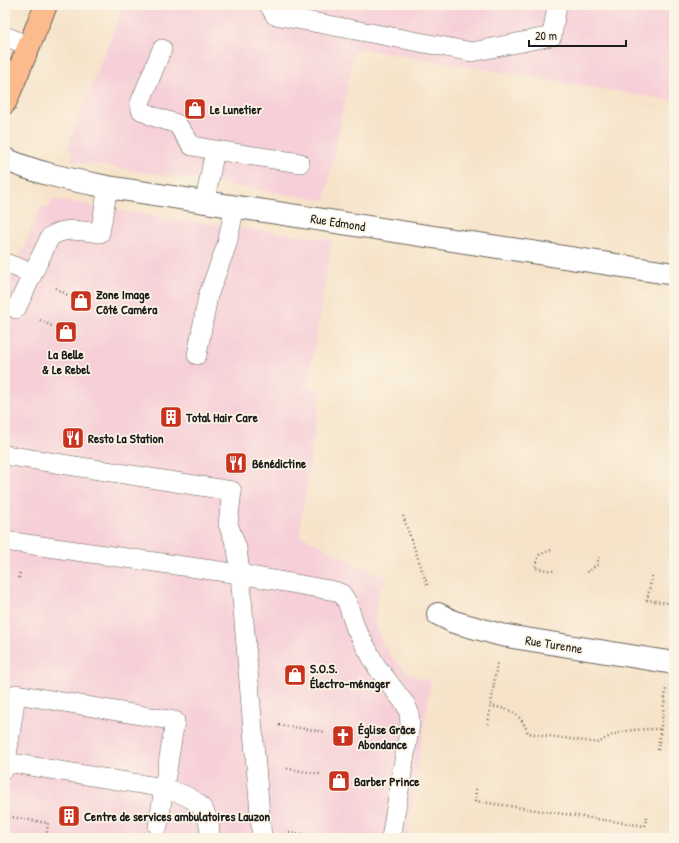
<svg xmlns="http://www.w3.org/2000/svg" width="679" height="843" viewBox="0 0 679 843" font-family="'Patrick Hand',sans-serif">
  <style>
    .built { fill: #f6cfd8 }
    .lines { fill: none; stroke-linecap: round; stroke-linejoin: round }
    .lane-casing { stroke: #686259; stroke-width: 20 }
    .street-casing { stroke: #686259; stroke-width: 24 }
    .highway-casing { stroke: #686259; stroke-width: 24 }
    .path { stroke: #686259; stroke-width: 2.5; stroke-dasharray: 1 3; stroke-linecap: butt }
    .lane { stroke: #fff; stroke-width: 19 }
    .street { stroke: #fff; stroke-width: 22 }
    .highway { stroke: #fbbb8d; stroke-width: 22 }
    .labels { text-anchor: middle; stroke-width: 3.5; stroke-linejoin: round; paint-order: stroke }
    .poi-label { font-size: 13px; font-weight: bold; fill: #1c1c1c; stroke: #fcf5e5; text-anchor: start }
    .street-label { font-size: 13px; fill: #1c1c1c; stroke: #fcf5e5 }
  </style>
  <rect width="100%" height="100%" fill="#fcf5e5"/>
  <filter id="ink" filterUnits="userSpaceOnUse"><feTurbulence type="fractalNoise" baseFrequency=".025" numOctaves="2"/><feDisplacementMap in="SourceGraphic" scale="8" xChannelSelector="R" yChannelSelector="G"/><feConvolveMatrix kernelMatrix="1 2 1 2 8 2 1 2 1" color-interpolation-filters="sRGB"/></filter>
  <filter id="wash" filterUnits="userSpaceOnUse"><feTurbulence type="fractalNoise" baseFrequency=".012" numOctaves="4" result="noise"/><feDisplacementMap in="SourceGraphic" scale="16" xChannelSelector="R" yChannelSelector="G"/><feGaussianBlur stdDeviation="0.9" result="paint"/><feColorMatrix in="noise" values="0 0 0 0 0 0 0 0 0 0 0 0 0 0 0 0 0 1.4 0 .05"/><feComposite in="paint" operator="in"/></filter>
  <g filter="url(#wash)">
    <rect width="100%" height="100%" fill="#f6e3c9"/>
    <path class="built" d="M124,5h550v96l-319,-53 -30,152 -254,-39 2,-7 -5,-5 2,-10z
      M53,199l111,19 168,22 -24,146 13,3 -22,146 88,43 -8,12 -2,15 -1,17 4,17 10,16 14,14 12,8 15,4 -24,157h-402v-546l35,-83 4,-2h5z"/>
  </g>
  <g filter="url(#ink)">
    <g class="lines">
      <g class="lane-casing">
        <path id="lane" d="M269,5l6,10 197,37 80,-16 5,-31
          M5,36l24,10
          M162,49l-22,54 1,7 11,6 25,8 15,22 23,4 -10,51
          M215,150l85,13
          M5,263l27,10
          M16,309l34,-72c15,-11 33,-6 50,-4l8,-46
          M197,355l11,-59 19,-52 8,-38
          M5,455l227,36 -4,33 9,24 3,26 95,17 7,3 5,8 9,27 21,38 29,38 3,7 1,13 -19,113
          M5,541l235,33 22,264
          M5,768l1,-6 10,-68 159,27 -11,67 -158,-26
          M158,826l6,-38c28,8 47,17 46,50"/>
      </g>
      <g class="street-casing">
        <path id="street" d="M5,159c33,15 68,21 103,28l566,87
          M438,614l16,8 47,13 173,28"/>
      </g>
      <g class="highway-casing">
        <path id="highway" d="M5,103l41,-98"/>
      </g>
      <path class="path" d="M56,288l13,8
        M40,320l14,7
        M403,516l25,71
        M551,550l-12,5 -4,13 19,3
        M587,572l10,-7 2,-8
        M652,576l-5,24 21,3
        M19,578l1,-7
        M490,706c22,3 29,6 38,27l71,10c18,-14 39,-14 62,-14
        M488,724l9,-61
        M279,725l47,7
        M658,750l8,-61
        M283,768l37,6
        M476,789l-1,12 170,25 2,-11
        M5,816l43,7 -2,15
        M289,832l21,3"/>
      <use href="#lane" class="lane"/>
      <use href="#street" class="street"/>
      <use href="#highway" class="highway"/>
    </g>
  </g>
  <defs>
    <g id="shop-square" transform="scale(1.15)"><rect x="-9" y="-9" width="18" height="18" rx="4" fill="#c8321e" stroke="#fcf5e5"/><path d="M-5-2.5h2.3a2.7 3.5 0 0 1 5.4 0H5L5.5 6h-11ZM-1.5-2.5h3a1.5 2.3 0 0 0-3 0Z" fill="#fff"/></g>
    <g id="building-square" transform="scale(1.15)"><rect x="-9" y="-9" width="18" height="18" rx="4" fill="#c8321e" stroke="#fcf5e5"/><path d="M-4-6H4V6H1V3H-1V6H-4ZM-2.5-4.3h1.7v1.8h-1.7ZM.8-4.3h1.7v1.8H.8ZM-2.5-1h1.7V.8h-1.7ZM.8-1h1.7V.8H.8Z" fill="#fff"/></g>
    <g id="restaurant-square" transform="scale(1.15)"><rect x="-9" y="-9" width="18" height="18" rx="4" fill="#c8321e" stroke="#fcf5e5"/><path d="M-5-6h1v4h1v-4h1v4h1v-4h1v5L-1.5 .5V6h-2V.5L-5-1ZM5-6V6H3V1.5H1.5Q1.5-4 5-6Z" fill="#fff"/></g>
    <g id="church-square" transform="scale(1.15)"><rect x="-9" y="-9" width="18" height="18" rx="4" fill="#c8321e" stroke="#fcf5e5"/><path d="M-1.2-6h2.4v3.5h3.3v2.4h-3.3V6h-2.4V-.1h-3.3v-2.4h3.3Z" fill="#fff"/></g>
  </defs>
  <g fill-rule="evenodd">
    <use href="#shop-square" x="195" y="109"/>
    <use href="#shop-square" x="81" y="301"/>
    <use href="#shop-square" x="66" y="332"/>
    <use href="#building-square" x="171" y="417"/>
    <use href="#restaurant-square" x="73" y="438"/>
    <use href="#restaurant-square" x="236" y="463"/>
    <use href="#shop-square" x="295" y="675"/>
    <use href="#church-square" x="343" y="736"/>
    <use href="#shop-square" x="339" y="781"/>
    <use href="#building-square" x="69" y="816"/>
  </g>
  <g class="labels">
    <g class="poi-label">
      <text x="210" y="114">Le Lunetier</text>
      <text x="96" y="299">Zone Image<tspan x="96" dy="15">Côté Caméra</tspan></text>
      <text x="66" y="359" text-anchor="middle">La Belle<tspan x="66" dy="15">&amp; Le Rebel</tspan></text>
      <text x="186" y="422">Total Hair Care</text>
      <text x="88" y="443">Resto La Station</text>
      <text x="252" y="468">Bénédictine</text>
      <text x="310" y="673">S.O.S.<tspan x="310" dy="15">Électro-ménager</tspan></text>
      <text x="358" y="734">Église Grâce<tspan x="358" dy="15">Abondance</tspan></text>
      <text x="354" y="786">Barber Prince</text>
      <text x="84" y="821">Centre de services ambulatoires Lauzon</text>
    </g>
    <g class="street-label">
      <text transform="translate(338 222) rotate(9)" y="5">Rue Edmond</text>
      <text transform="translate(554 644) rotate(9)" y="5">Rue Turenne</text>
    </g>
  </g>
  <rect width="679" height="843" fill="none" stroke="#fcf5e5" stroke-width="20"/>
  <path d="M529 40v6h97v-6" fill="none" stroke="#1c1c1c" stroke-width="2"/>
  <text x="535" y="40" font-size="12" fill="#1c1c1c" stroke="#fcf5e5" stroke-width="3" paint-order="stroke">20 m</text>
</svg>
